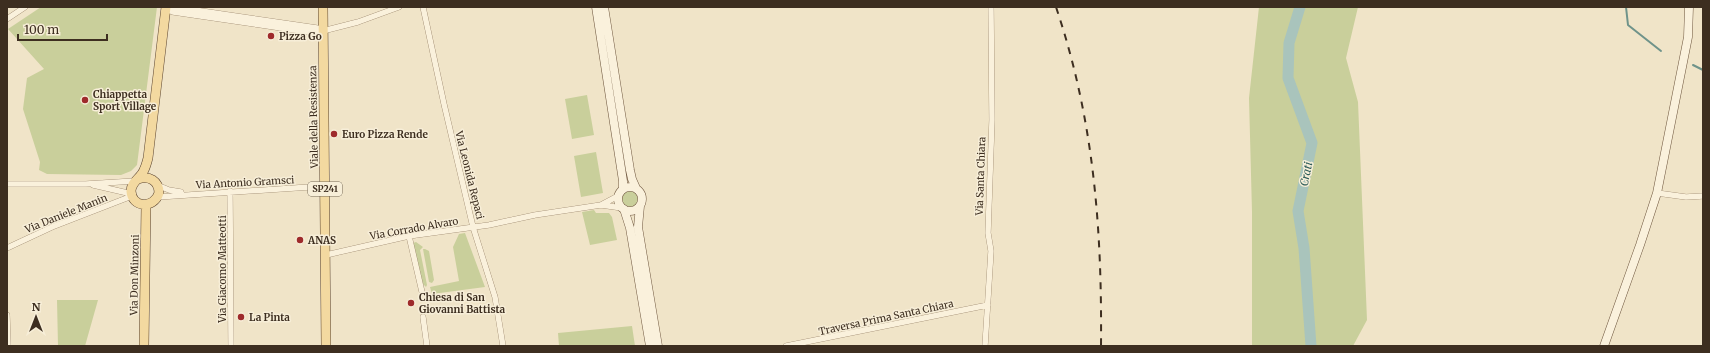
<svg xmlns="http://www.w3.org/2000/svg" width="1710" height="353" viewBox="0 0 1710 353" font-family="Merriweather,serif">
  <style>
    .green { fill: #c9cf9b }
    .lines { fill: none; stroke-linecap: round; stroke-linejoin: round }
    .stream { stroke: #6f938a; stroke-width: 2 }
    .river { stroke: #a9c4bc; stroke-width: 11 }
    .street-casing { stroke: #8d765c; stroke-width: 6 }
    .secondary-casing { stroke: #6f573f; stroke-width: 9 }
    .primary-casing { stroke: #5b4430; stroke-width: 10 }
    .street { stroke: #faf1dc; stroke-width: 5.5 }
    .secondary { stroke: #faf1dc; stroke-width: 8 }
    .primary { stroke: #f3d9a0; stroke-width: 9 }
    .rail { stroke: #3d2e20; stroke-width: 2; stroke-dasharray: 7 7; stroke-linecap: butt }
    .poi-dot { fill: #9e2a2b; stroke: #f7eed8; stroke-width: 1.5 }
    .labels { text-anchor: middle; stroke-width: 3; stroke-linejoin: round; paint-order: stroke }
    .shield { fill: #f7eed8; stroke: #756857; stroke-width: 1 }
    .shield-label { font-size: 9px; font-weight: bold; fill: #3d2e20 }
    .poi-label { font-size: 10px; font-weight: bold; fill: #3d2e20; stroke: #f7eed8; text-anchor: start }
    .street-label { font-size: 10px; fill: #3d2e20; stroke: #f7eed8 }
    .water-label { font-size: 11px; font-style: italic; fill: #2f5d5a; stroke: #f7eed8 }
  </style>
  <rect width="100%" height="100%" fill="#f0e4c8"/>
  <path class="green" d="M41,7h116l-20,158 -6,6 -10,4 -74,-1 -8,-4 1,-8 -17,-53 4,-31 17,-9 -36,-40z
    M1259,7h99l-12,51 12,44 9,218 -14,26h-101v-134l-3,-114z
    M587,95l7,40 -22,4 -7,-40z
    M596,152l7,41 -22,4 -7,-41z
    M621 199a9 9 0 1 1 18 0a9 9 0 1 1-18 0Z
    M594,210l2,3h13l3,4 5,23 -27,5 -8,-33z
    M465,233l20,54 -53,7 -2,-7 29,-6 -6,-34 6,-13z
    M416,242l7,5 -3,3 7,35 -1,2 -4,-4 -9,-40z
    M423,249h2l4,2 5,29 -2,3 -3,-1z
    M57,300h41l-13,46h-27z
    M632,326l3,20h-76l-1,-13z"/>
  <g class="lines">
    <path class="stream" d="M1626,7l2,18 33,26
      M1693,65l10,5"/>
    <path class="river" d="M1300,7l-11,36 -1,35 24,65 -14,68 6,37 7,98"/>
    <g class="street-casing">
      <path id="street" d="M423,7l21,97 29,123 22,70 8,49
        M166,9l7,3 142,21 43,-11 41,-15
        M166,9l8,-2 143,21 6,3
        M7,19l18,-12
        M7,184h79l49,-3
        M93,185l39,9
        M157,185l12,5 12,2
        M230,191l1,155
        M1657,193l29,4 17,-1
        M158,197l167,-11
        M601,205l21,3
        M409,236l13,56
        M7,248l45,-21 80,-31
        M326,255l83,-19 80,-11 46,-10 66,-10 17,-9
        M7,315l1,31
        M423,317l4,29
        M786,346l202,-41
        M985,346l6,-95 -3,-18 4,-113 -1,-113"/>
    </g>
    <g class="secondary-casing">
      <path id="secondary" d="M596,7l27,174v8
        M604,7l26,163 2,9 4,9
        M618 199a12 12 0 1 1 24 0a12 12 0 1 1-24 0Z
        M640,206l-2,21 20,119
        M624,209l6,19 20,118
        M1604,346l36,-101 17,-52 31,-156 1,-30"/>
    </g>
    <g class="primary-casing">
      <path id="primary" d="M323,7l3,339
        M138,179c11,-4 21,2 21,14 -5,16 -27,15 -28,-2 0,-9 10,-13 13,-21 2,-4 3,-8 4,-12l18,-151
        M144,346l2,-141"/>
    </g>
    <use href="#street" class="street"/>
    <use href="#secondary" class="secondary"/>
    <use href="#primary" class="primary"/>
    <path class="rail" d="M1056,7c38,113 46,221 45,339"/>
  </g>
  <g class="poi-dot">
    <circle cx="271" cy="36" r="4"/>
    <circle cx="85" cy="100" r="4"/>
    <circle cx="334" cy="134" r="4"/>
    <circle cx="300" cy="240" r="4"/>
    <circle cx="411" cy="303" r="4"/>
    <circle cx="241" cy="317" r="4"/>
  </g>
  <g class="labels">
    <rect class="shield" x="308" y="182" width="34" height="14" rx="3"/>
    <g class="shield-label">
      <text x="325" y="192">SP241</text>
    </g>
    <g class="poi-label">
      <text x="279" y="40">Pizza Go</text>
      <text x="93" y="98">Chiappetta<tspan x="93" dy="12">Sport Village</tspan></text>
      <text x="342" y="138">Euro Pizza Rende</text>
      <text x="308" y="244">ANAS</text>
      <text x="419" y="301">Chiesa di San<tspan x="419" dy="12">Giovanni Battista</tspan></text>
      <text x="249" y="321">La Pinta</text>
    </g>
    <g class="street-label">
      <text transform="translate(313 117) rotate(-91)" y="4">Viale della Resistenza</text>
      <text transform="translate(470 175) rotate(76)" y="4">Via Leonida Repaci</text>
      <text transform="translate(980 176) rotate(-88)" y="4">Via Santa Chiara</text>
      <text transform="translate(245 182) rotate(-3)" y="4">Via Antonio Gramsci</text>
      <text transform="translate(66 213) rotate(-22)" y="4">Via Daniele Manin</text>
      <text transform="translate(414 228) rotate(-10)" y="4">Via Corrado Alvaro</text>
      <text transform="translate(222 269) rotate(-90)" y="4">Via Giacomo Matteotti</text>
      <text transform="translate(134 275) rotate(-89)" y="4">Via Don Minzoni</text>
      <text transform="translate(886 317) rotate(-12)" y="4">Traversa Prima Santa Chiara</text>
    </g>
    <g class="water-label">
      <text transform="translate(1306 174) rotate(-78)" y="4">Crati</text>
    </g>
  </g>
  <rect width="1710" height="353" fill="none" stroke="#3d2e20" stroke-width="16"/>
  <g transform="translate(36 317)" stroke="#f7eed8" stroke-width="3" paint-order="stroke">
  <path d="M0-3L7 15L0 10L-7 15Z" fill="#3d2e20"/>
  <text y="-6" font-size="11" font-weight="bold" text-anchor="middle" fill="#3d2e20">N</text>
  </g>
  <path d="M18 34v6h89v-6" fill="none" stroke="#3d2e20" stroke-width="2"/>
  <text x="24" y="34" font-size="12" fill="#3d2e20" stroke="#f7eed8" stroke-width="3" paint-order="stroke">100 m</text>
</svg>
